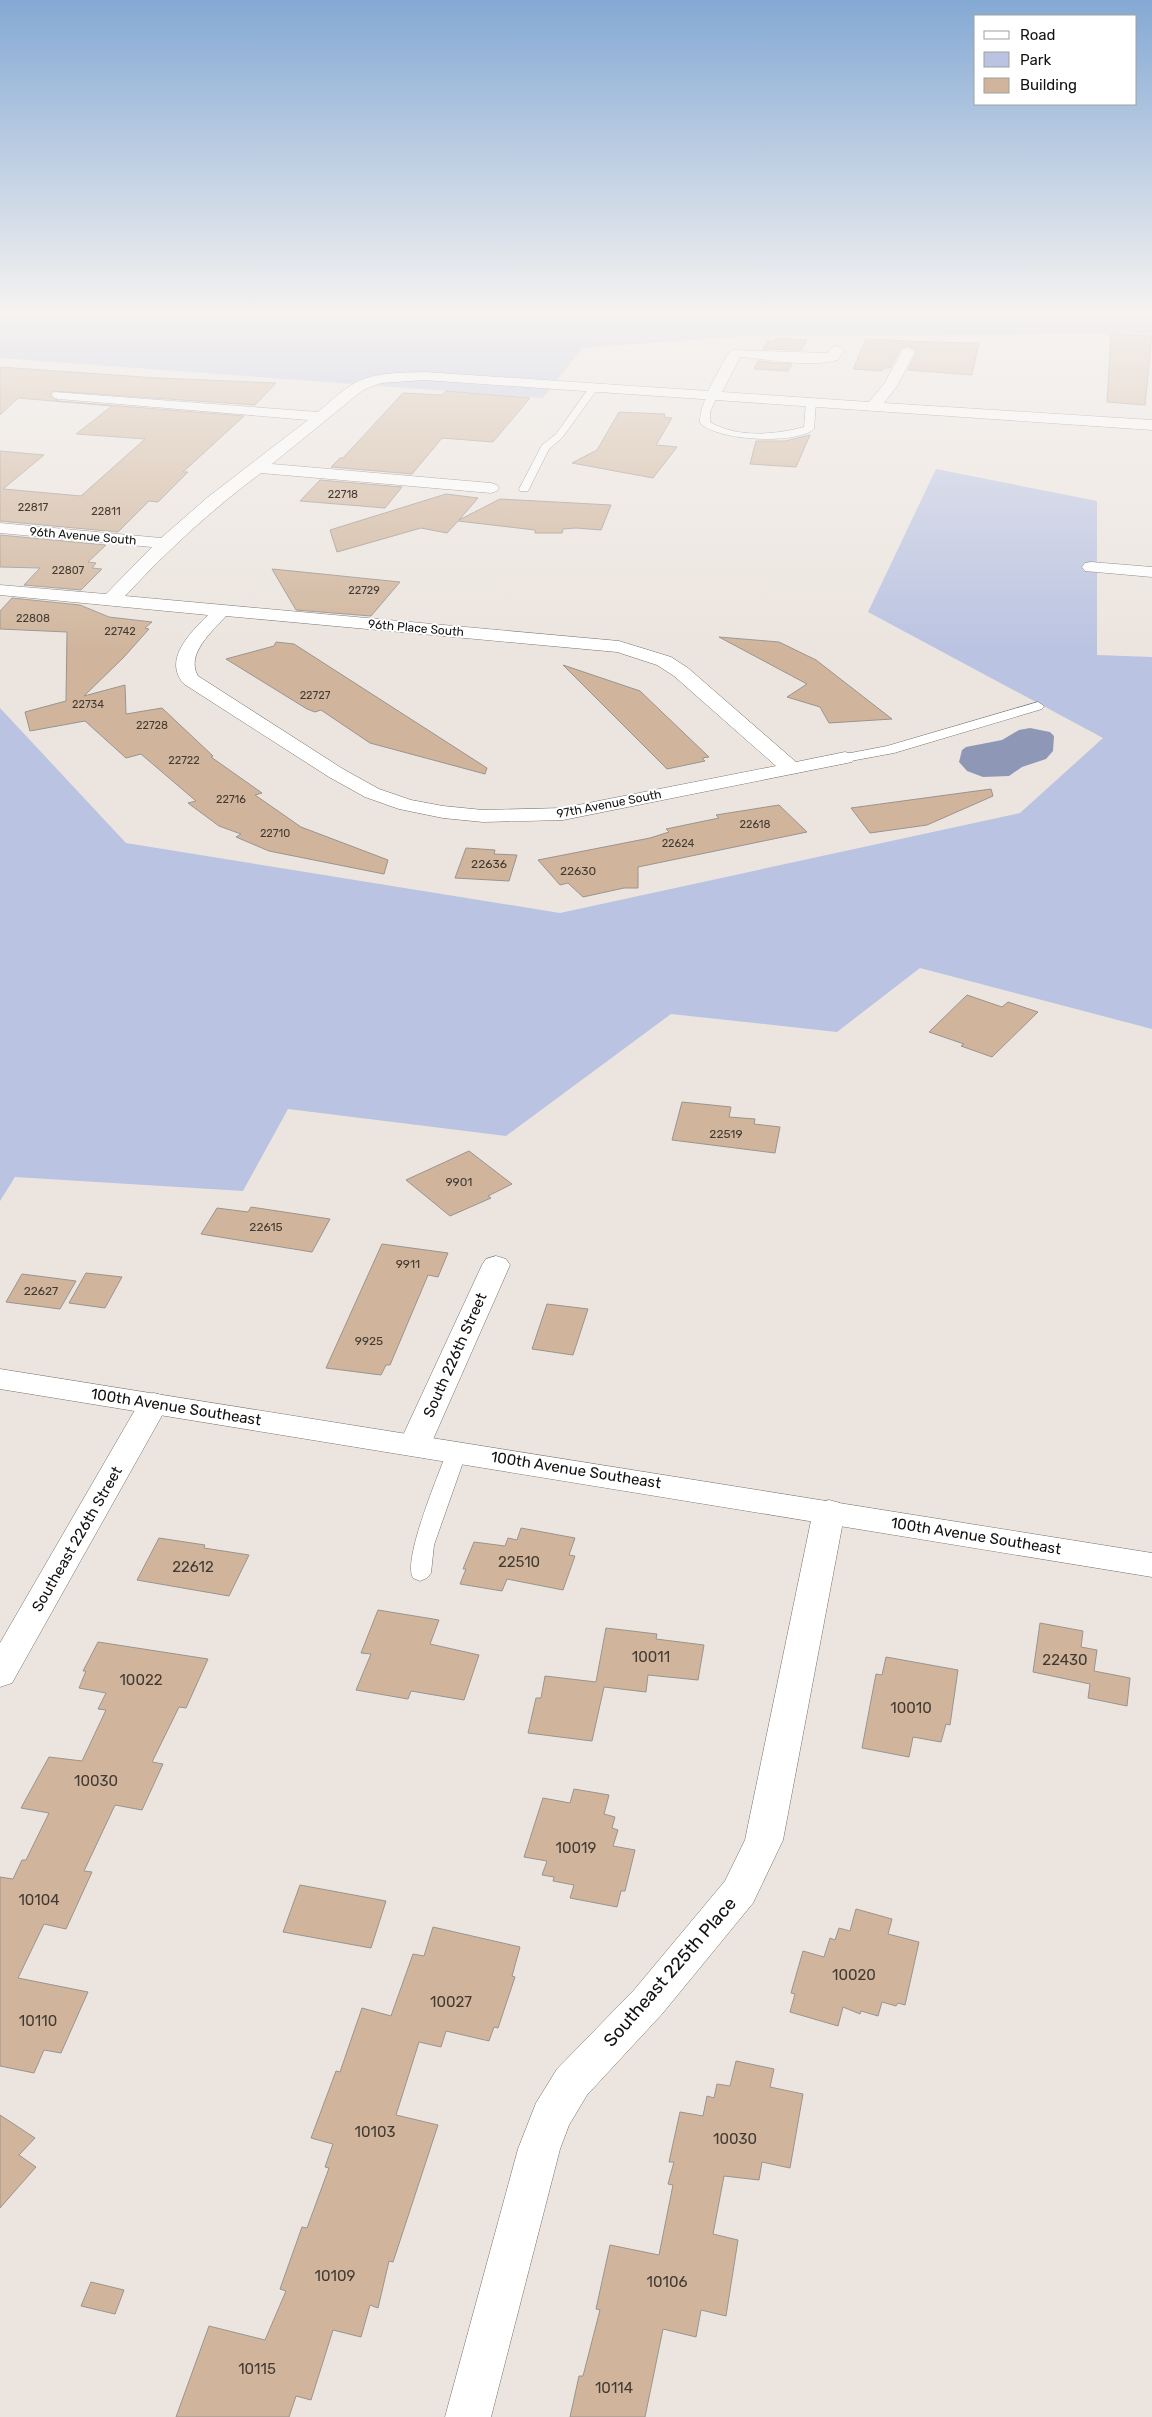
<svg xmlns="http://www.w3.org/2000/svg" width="1152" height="2417" viewBox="0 0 1152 2417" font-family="Rubik,sans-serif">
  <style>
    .green { fill: #bac3e1 }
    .water { fill: #8e98b6 }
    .building { fill: #d0b59c; stroke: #9a948e }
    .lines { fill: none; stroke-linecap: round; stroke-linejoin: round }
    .lane-casing { stroke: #76706a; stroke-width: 1 }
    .street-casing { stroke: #76706a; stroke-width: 1 }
    .secondary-casing { stroke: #76706a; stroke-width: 1 }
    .lane { fill: #fff; fill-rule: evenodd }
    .street { fill: #fff; fill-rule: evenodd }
    .secondary { fill: #fff; fill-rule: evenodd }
    .labels { text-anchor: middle; stroke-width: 4; stroke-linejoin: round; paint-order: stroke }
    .far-number-label { font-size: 11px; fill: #433b33 }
    .far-street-label { font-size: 12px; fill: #141210; stroke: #fff }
    .number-label { font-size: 12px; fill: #433b33 }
    .street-label { font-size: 15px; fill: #141210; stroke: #fff }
    .near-number-label { font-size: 15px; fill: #433b33 }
    .near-street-label { font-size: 18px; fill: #141210; stroke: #fff }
  </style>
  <rect width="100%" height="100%" fill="#ece5df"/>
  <path class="green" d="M0,312h1152v25l-2,-3 -405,2 -163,12 -39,50 -543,-40z
    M936,469l161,32v154l55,2v372l-232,-61 -83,64 -166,-18 -165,122 -218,-27 -45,82 -228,-14 -15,24v-493l126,135 434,70 460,-100 83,-75 -235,-126z"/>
  <path class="water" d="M1030,728l20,4 4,4 -1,15 -7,8 -24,8 -13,9 -26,1 -16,-6 -8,-9 3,-12 4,-3 36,-7 17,-10z"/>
  <path class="building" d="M1111,334l41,2 -7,69 -38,-3z
    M776,338l31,2 -6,10 -38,-1 4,-8h8z
    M866,339l62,3 51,1 -7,32 -64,-5 9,-19 -9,-5 -7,2 -11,20h-7l-1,3 -29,-2z
    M758,361l18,2 16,1 -4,7 -34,-2z
    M0,367l157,11 119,5 -21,22 -203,-14 -2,5 9,5 185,15 -61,56h5l-30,30 -9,-1 -31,31 -118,-11v-70l44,4 -41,34 78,7 64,-57 -69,-5 36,-28 -94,-8 -18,17z
    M446,391l84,7 -37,44 -51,-4 -30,36 -81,-7 9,-9h3l60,-65 39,2z
    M619,412l46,2 -1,3 8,1 -16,27 21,2 -24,31 -81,-15 25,-13z
    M810,435l-14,32 -46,-3 6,-23h29z
    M320,480l82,7 -17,21 -85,-7z
    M446,494l32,4 -19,22 41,-21 111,6 -10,25 -25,-2 -13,1 -1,4h-27v-3l-77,-9 -11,12 -26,-5 -84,24 -7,-22z
    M0,535l106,10 -18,17 8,1 -4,5 10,1 -21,21 -57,-5 16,-17 -40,-1z
    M272,569l40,4 88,9 -29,34 -75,-6z
    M12,598l68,7 29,12 43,5 -7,6 4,1 -25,28 -40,39 41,-11 1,29 36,-6 51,48 -2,1 51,36 -7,2 46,32 87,33 -4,14 -115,-23 -33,-14 5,-3 -22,-8 -31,-23 8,-2 -55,-47 -15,4 -41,-37 -55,10 -5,-19 41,-11 1,-69 -67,-3v-18z
    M719,637l60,5 37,18 76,59 -63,4 -9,-16 -33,-10 20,-13z
    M276,642l18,2 193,124 -2,6 -115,-31 -49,-33 -6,2 -8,-3 -81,-50 48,-13z
    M563,665l77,26 69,66 -7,1 3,3 -38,8z
    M991,789l2,7 -66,29 -57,8 -19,-25z
    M779,805l28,27 -169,35v21h-14l-41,9 -15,-14 -8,2 -22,-25 112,-22 19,-6 -3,-3 53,-11 -3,-3z
    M466,848l29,2 -1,4 23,1 -8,26 -54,-3z
    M967,995l35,12 6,-5 30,10 -46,45 -31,-11 3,-2 -35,-12z
    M682,1102l49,5 -2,10 26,2 -1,5 26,3 -5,26 -103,-13z
    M469,1151l43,33 -24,12 3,2 -41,18 -44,-36z
    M251,1207l79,12 -18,33 -111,-18 16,-26 31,4z
    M382,1244l66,9 -10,24 -10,-2 -38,90h-4l-5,10 -55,-7z
    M86,1273l36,4 -17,31 -36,-5z
    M22,1274l54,7 -16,28 -54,-7z
    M547,1304l41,5 -15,46 -41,-6z
    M521,1528l54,10 -6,17 6,1 -12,34 -56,-11 -5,12 -42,-7 6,-15h-3l11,-27 31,4 3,-8 9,2z
    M159,1538l46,7 -1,3 45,7 -20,41 -92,-16z
    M378,1610l61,10 -9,24 49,11 -15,45 -53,-9 -3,8 -52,-9 15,-36 -10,-1z
    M1040,1623l43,8 -2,16 16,3 -3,21 36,7 -3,28 -39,-8 2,-14 -57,-12z
    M606,1628l51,6 -1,5 48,6 -6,35 -50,-5 -2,17 -42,-5 -12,54 -64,-8 8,-35h5l4,-22 51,6z
    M98,1642l110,17 -22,49 -7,-1 -27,55 11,2 -21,46 -27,-5 -31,66 8,1 -26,57 -22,-5 -26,54 70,14 -27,61 -17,-3 -10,23 -34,-7v-189l13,2 9,-19h4l23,-47 -28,-5 28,-51 33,4 24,-51 -8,-1 8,-16 -27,-5 7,-17h-3z
    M886,1657l72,13 -8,55 -4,-1 -5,18 -28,-5 -4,20 -47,-9 14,-74 6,1z
    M574,1789l35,6 -5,19 11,3 -3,11 6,2 -5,16 22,4 -10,41h-4l-4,16 -47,-9 4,-13 -21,-4 1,-4 -12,-2 5,-14 -23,-4 19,-59 27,5z
    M300,1885l86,16 -15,47 -88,-16z
    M856,1909l36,10 -4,15 31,8 -14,63 -7,-2 -2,3 -14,-4 -4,14 -17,-5 -1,3 -17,-7 -5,19 -48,-14 5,-18 -4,-1 12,-42 21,6 6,-19 5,2 4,-12 11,3z
    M433,1927l87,20 -8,29 3,1 -17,51 -4,-1 -5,14 -43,-10 -5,16 -22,-5 -23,73 42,10 -45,137 -4,-1 -11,47 -8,-3 -9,32 -28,-7 -22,70 -15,-4 -7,21h-113l33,-91 56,14 21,-49 -6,-2 22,-62 5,1 22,-60 -4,-1 8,-23 -22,-6 25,-67 4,1 22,-64 29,8 22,-62 11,2z
    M736,2061l38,8 -4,18 33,7 -13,74 -28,-6 -3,18 -35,-4 -11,58 25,6 -12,76 -25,-6 -5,27 -33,-8 -18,88h-75l9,-41h4l17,-66 -4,-1 14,-64 49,10 14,-70 -5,-1 6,-22h-5l11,-50 23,4 4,-20 7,2 3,-14 13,2z
    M0,2115l35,23 -16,17 17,12 -36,41z
    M91,2282l33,8 -9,24 -34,-8z"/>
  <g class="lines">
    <g class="lane-casing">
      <path id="lane" d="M591,385l8,2 -37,51 -13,11 -21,42h-8l-1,-2 23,-44 14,-11z
        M713,392l5,3 -8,17v10c27,16 64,13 94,5l2,-25 5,-3 5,3 -2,27c-19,16 -96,12 -114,-6 0,-10 3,-26 13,-31z
        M1038,702l6,4 -2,3 -148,44 -49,9 -6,-4 1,-3 47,-9z
        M457,1444l7,2 3,5 -33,94 -3,28 -4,5 -7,3 -7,-3c-11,-18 26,-104 34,-127l3,-5z"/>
    </g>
    <g class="street-casing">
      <path id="street" d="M837,346l7,4 -6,10c-30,8 -67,-1 -98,-3l-18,35 147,10 15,-18 19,-35 5,-1 7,4 -18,34 -13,17 268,17v10l-728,-50 -43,3 -18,7 -91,74 219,19 6,2 2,3 -2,3 -6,2 -230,-20c-51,38 -93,77 -136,123l494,45 52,16 17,11 108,94 49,-10 7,2 3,4 -3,4 -289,58 -80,2 -40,-4 -44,-9 -34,-12 -36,-20 -145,-93c-22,-24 7,-52 24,-69l-208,-20v-10l106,9 46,-47 -152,-14v-10l161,15 47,-41 100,-77 -249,-21 -5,-1 -2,-3 2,-3 264,20c11,-9 23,-22 37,-29 20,-11 46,-10 69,-11l284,19 19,-36 5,-5 96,3 4,-6zM226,616l391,36 40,13 17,11 102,90 -213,42 -80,2 -40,-4 -32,-6 -32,-11 -36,-20 -145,-93c-13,-22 15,-45 28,-60z
        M1091,562l61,5v10l-67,-6 -3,-4 3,-4z
        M496,1256l10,3 4,6 -79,179 -5,8 -11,3 -11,-3 -5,-8 83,-179 4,-6z
        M154,1393l11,3 4,7 -157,280 -12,4v-44l139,-240 4,-7z
        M829,1500l11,3 5,8 -62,329 -30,63 -91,111 -75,81 -18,30 -9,24 -69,268h-46l73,-268 18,-46 21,-34 77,-79 91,-109 20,-41 68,-329 5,-8z"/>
    </g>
    <g class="secondary-casing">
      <path id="secondary" d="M0,1369l1152,184v24l-1152,-188z"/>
    </g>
    <use href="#lane" class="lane"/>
    <use href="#street" class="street"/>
    <use href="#secondary" class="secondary"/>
  </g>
  <linearGradient id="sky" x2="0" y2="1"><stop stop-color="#84a9d4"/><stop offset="0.48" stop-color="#f6f3f1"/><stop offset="1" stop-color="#f6f3f1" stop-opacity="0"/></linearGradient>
  <rect width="1152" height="650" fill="url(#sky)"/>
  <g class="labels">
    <g class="far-number-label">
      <text x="343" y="498">22718</text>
      <text x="33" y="511">22817</text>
      <text x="106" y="515">22811</text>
      <text x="68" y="574">22807</text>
      <text x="364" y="594">22729</text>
      <text x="33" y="622">22808</text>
      <text x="120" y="635">22742</text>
      <text x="315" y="699">22727</text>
      <text x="88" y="708">22734</text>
      <text x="152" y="729">22728</text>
      <text x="184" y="764">22722</text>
      <text x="231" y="803">22716</text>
      <text x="755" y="828">22618</text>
      <text x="275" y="837">22710</text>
      <text x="678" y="847">22624</text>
    </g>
    <g class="far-street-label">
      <text transform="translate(83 536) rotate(5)" y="4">96th Avenue South</text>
      <text transform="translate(416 628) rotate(5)" y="4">96th Place South</text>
      <text transform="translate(609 804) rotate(-11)" y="4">97th Avenue South</text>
    </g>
    <g class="number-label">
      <text x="489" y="868">22636</text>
      <text x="578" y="875">22630</text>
      <text x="726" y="1138">22519</text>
      <text x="459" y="1186">9901</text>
      <text x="266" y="1231">22615</text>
      <text x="408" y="1268">9911</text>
      <text x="41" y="1295">22627</text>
      <text x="369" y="1345">9925</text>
    </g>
    <g class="street-label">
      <text transform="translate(455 1355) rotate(-66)" y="5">South 226th Street</text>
      <text transform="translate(176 1407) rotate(9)" y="5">100th Avenue Southeast</text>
      <text transform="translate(576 1470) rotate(9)" y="5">100th Avenue Southeast</text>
      <text transform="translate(976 1536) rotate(9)" y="5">100th Avenue Southeast</text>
      <text transform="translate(77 1539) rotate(-60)" y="5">Southeast 226th Street</text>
    </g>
    <g class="near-number-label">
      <text x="519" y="1567">22510</text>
      <text x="193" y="1572">22612</text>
      <text x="651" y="1662">10011</text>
      <text x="1065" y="1665">22430</text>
      <text x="141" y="1685">10022</text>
      <text x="911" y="1713">10010</text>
      <text x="96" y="1786">10030</text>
      <text x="576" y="1853">10019</text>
      <text x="39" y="1905">10104</text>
      <text x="854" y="1980">10020</text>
      <text x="451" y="2007">10027</text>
      <text x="38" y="2026">10110</text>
      <text x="375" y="2137">10103</text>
      <text x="735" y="2144">10030</text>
      <text x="335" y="2281">10109</text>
      <text x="667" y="2287">10106</text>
      <text x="257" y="2374">10115</text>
      <text x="614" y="2393">10114</text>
    </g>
    <g class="near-street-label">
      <text transform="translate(670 1972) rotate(-49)" y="6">Southeast 225th Place</text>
    </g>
  </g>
  <rect x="974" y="15" width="162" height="90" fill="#ffffff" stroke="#a1a09f"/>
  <rect x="984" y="31" width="25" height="8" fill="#ffffff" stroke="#a1a09f"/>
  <text x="1020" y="40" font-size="15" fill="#141210">Road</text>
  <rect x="984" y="52" width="25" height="15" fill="#bac3e1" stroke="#a1a09f"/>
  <text x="1020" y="65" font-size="15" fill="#141210">Park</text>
  <rect x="984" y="78" width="25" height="15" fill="#d0b59c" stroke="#a1a09f"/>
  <text x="1020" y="90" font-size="15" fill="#141210">Building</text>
</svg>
